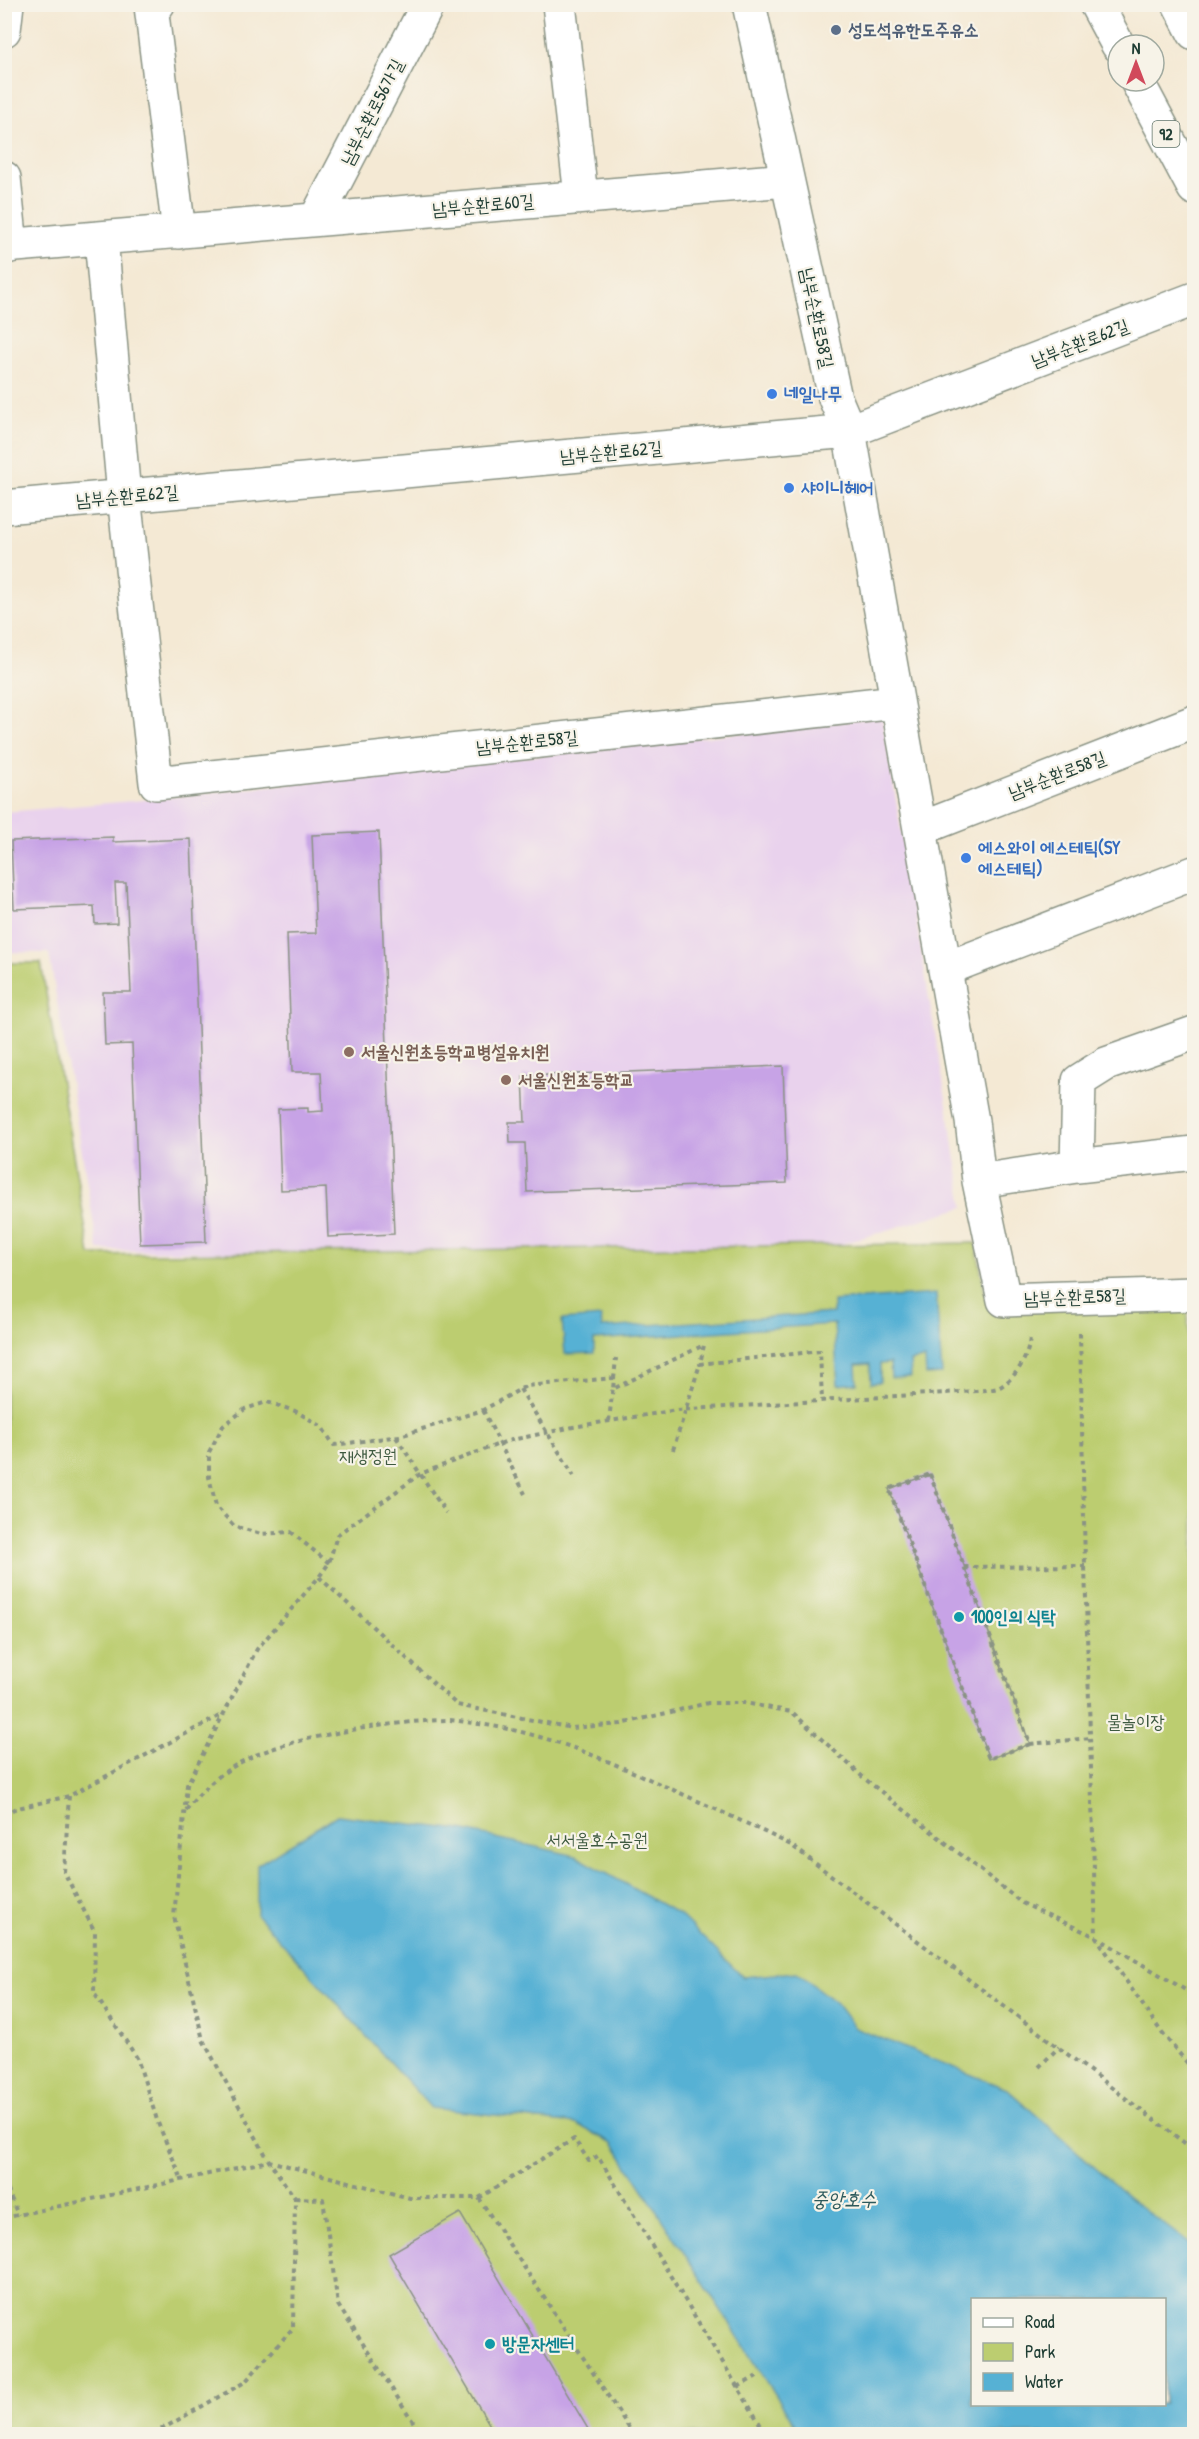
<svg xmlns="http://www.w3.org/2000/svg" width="1199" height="2439" viewBox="0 0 1199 2439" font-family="'Patrick Hand','Poor Story',sans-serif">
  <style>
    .built { fill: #e9d2ed }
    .green { fill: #bccd70; stroke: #6e8552; stroke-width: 1.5; fill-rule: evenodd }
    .water { fill: #56b1d4; stroke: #3a7784; stroke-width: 1.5; fill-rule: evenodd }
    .building { fill: #c7a3e6 }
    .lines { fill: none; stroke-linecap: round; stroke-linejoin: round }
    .minor-casing { stroke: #8a9384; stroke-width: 36 }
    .major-casing { stroke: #8a9384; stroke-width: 36 }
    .path { stroke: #8a9384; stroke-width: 4; stroke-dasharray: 4.5 4.5; stroke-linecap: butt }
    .minor { stroke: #fff; stroke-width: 33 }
    .major { stroke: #fff; stroke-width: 33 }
    .service-dot { fill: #5c6f8a; stroke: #f7f3e8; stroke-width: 2 }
    .shop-dot { fill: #3f7fe0; stroke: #f7f3e8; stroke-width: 2 }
    .education-dot { fill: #8d6e63; stroke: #f7f3e8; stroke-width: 2 }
    .culture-dot { fill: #0f9aa8; stroke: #f7f3e8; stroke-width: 2 }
    .labels { text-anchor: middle; stroke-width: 4.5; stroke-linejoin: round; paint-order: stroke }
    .shield { fill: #f7f3e8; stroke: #60746a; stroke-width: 1.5 }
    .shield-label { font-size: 16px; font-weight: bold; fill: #1f3d34 }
    .service-label { font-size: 18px; font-weight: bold; fill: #4e5e75; stroke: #f7f3e8; text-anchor: start }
    .street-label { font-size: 18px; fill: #1f3d34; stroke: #f7f3e8 }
    .shop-label { font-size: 18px; font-weight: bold; fill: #366cbe; stroke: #f7f3e8; text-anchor: start }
    .education-label { font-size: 18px; font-weight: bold; fill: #785e54; stroke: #f7f3e8; text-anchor: start }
    .park-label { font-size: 18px; fill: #3e5a40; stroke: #f7f3e8 }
    .culture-label { font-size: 18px; font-weight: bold; fill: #0d838f; stroke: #f7f3e8; text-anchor: start }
    .water-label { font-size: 20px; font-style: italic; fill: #2d5a5c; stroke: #f7f3e8 }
  </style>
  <rect width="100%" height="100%" fill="#f7f3e8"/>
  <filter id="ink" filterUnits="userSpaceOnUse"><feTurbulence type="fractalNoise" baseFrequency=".0167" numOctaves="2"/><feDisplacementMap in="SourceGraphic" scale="12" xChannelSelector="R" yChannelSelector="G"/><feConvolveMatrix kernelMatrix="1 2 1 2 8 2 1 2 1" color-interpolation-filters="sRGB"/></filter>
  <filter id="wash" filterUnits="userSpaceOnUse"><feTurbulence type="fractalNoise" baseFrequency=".008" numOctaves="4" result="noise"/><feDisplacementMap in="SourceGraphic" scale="24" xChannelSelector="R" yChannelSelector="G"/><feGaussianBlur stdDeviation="1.35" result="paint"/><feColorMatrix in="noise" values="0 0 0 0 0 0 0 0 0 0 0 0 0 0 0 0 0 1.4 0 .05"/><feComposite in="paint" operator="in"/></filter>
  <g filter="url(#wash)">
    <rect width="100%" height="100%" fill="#f4e9d4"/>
    <path class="built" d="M882,717l82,490 -126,38 -463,10 -277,-5 -49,-297 -44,-1v-140l150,-13z"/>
    <path class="green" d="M5,963h36l49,292 886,-12 9,50 30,10 172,-7 7,158v980h-1189zM972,2300h192v104h-192z"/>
    <path class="water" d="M936,1294l6,80 -16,1 -1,-16 -15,2 1,16 -20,1 -1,-15 -10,1v18l-9,1 -1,-19 -14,1 1,18 -19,2 -4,-61 -240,16v13l-29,1 -3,-34 39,-3 1,11 231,-15v-12z
      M337,1815l124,15 115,26 104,59 63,62 54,-5 39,31 19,25 152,61 121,108 66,50v187h-393l-188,-291 -37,-19 -145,-16 -174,-193v-50zM972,2300h192v104h-192z"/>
    <g id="blocks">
      <path class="building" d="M379,832l15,402 -66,3 -2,-49 -45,2 -3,-81 30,-1v4l15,-1 -2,-39h-29l-5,-138 29,-1 -4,-98z
        M113,837v5l78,-3 15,403 -66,2 -8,-200 -27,1 -2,-53h28l-5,-109h-11l2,40 -22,1 -1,-18 -80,3 -3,-68z
        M783,1066l4,117 -260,9 -2,-49h-15l-1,-21h16l-2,-46z
        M930,1474l100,270 -41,15 -100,-270z
        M460,2213l131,221h-96l-106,-180z"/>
    </g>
  </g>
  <g filter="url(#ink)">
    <use href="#blocks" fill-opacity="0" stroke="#8a9384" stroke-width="1.5"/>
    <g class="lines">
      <g class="minor-casing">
        <path id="minor" d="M158,4l-7,2 28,226
          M559,4l22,192
          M749,4l86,394 14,33 123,690 7,60 25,119 190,-6
          M4,30l3,-26
          M4,178l7,68
          M316,219l112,-215
          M101,238l23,258 32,287 741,-81
          M4,246l783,-66
          M4,507l845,-76 345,-132
          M920,829l274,-107
          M945,969l249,-96
          M1077,1166l2,-85 27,-17 88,-31
          M979,1181l98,-15 117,-13"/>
      </g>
      <g class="major-casing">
        <path id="major" d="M1096,4l22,41
          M1179,4l15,29
          M1137,81l57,107"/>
      </g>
      <path class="path" d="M1080,1333l5,233 11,371 66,96 32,38
        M614,1379l2,-21
        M520,1389l54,87
        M483,1410l42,84
        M609,1421l4,-35
        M396,1437l50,76
        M673,1450l27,-86
        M930,1474l100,270 -41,15 -100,-270z
        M329,1563l-38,-31 -30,2 -27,-8 -18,-20 -7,-29v-25l14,-26 22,-17 22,-7 28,9 26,15 13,19 66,-9 83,-26 43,-24 88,-8 -1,11 91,-44 -4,19 120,-13 2,50
        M964,1567l121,-1
        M319,1577l138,128 115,23 49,-4 87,-21h37l47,9 73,67 157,124 74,34 98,58
        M1030,1744l60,-6
        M69,1796l-5,76 31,60 -1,61 43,65 21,65 24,57
        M186,1810c39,-50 79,-62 140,-75 39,-8 81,-14 121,-15 11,0 22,3 32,4 61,8 116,31 172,56 47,21 94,42 140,65l403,305
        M4,1815l10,-6 55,-13 154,-82
        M1039,2067l20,-20
        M4,2181l14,34
        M295,2198l28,1 15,106 83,129
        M479,2198l95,-59 15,22 9,-5 168,278
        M4,2218l265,-57 141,37h69l154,236
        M738,2387l19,-11
        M153,2434l92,-52 48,-54 2,-130 -26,-37 -66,-121 -29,-124 13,-131 70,-136 62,-72 10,-14 8,-28 83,-61 87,-33 66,-14 104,-17 299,-19c7,-1 18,-1 24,-4 17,-10 30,-33 30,-52"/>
      <use href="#minor" class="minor"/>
      <use href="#major" class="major"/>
    </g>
  </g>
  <circle class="service-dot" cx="836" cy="30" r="6"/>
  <g class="shop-dot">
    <circle cx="772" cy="394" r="6"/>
    <circle cx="789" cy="488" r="6"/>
    <circle cx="966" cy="858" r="6"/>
  </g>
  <g class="education-dot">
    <circle cx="349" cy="1052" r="6"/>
    <circle cx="506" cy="1080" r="6"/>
  </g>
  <g class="culture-dot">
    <circle cx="959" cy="1617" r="6"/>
    <circle cx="490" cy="2344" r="6"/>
  </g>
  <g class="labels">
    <rect class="shield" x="1152.5" y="121" width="27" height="26" rx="4.5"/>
    <g class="shield-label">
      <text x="1166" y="140">92</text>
    </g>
    <g class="service-label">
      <text x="848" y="36">성도석유한도주유소</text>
    </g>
    <g class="street-label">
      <text transform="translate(372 112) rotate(-63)" y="6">남부순환로56가길</text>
      <text transform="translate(483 205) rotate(-5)" y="6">남부순환로60길</text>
      <text transform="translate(817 318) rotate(78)" y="6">남부순환로58길</text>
      <text transform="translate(1080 343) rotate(-21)" y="6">남부순환로62길</text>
      <text transform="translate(611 452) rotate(-5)" y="6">남부순환로62길</text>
      <text transform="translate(127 496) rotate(-5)" y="6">남부순환로62길</text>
      <text transform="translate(527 742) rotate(-6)" y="6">남부순환로58길</text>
      <text transform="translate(1057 775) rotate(-21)" y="6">남부순환로58길</text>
      <text transform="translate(1075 1297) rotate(-2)" y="6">남부순환로58길</text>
    </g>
    <g class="shop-label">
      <text x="784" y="400">네일나무</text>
      <text x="801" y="494">샤이니헤어</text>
      <text x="978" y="854">에스와이 에스테틱(SY<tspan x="978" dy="21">에스테틱)</tspan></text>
    </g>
    <g class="education-label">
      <text x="361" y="1058">서울신원초등학교병설유치원</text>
      <text x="518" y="1086">서울신원초등학교</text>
    </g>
    <g class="park-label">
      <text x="368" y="1462">재생정원</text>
      <text x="1136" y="1728">물놀이장</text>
      <text x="597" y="1846">서서울호수공원</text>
    </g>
    <g class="culture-label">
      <text x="971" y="1623">100인의 식탁</text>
      <text x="502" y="2350">방문자센터</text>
    </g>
    <g class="water-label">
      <text x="844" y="2206">중앙호수</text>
    </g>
  </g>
  <rect width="1199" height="2439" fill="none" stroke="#f7f3e8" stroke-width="24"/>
  <rect x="971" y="2298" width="195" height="108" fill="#f7f3e8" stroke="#a1aaa0" stroke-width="1.5"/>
  <rect x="983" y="2318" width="30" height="9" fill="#ffffff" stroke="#a1aaa0" stroke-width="1.5"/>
  <text x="1025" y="2328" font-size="18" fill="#1f3d34">Road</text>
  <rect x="983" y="2343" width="30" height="18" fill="#bccd70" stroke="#a1aaa0" stroke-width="1.5"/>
  <text x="1025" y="2358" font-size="18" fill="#1f3d34">Park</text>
  <rect x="983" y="2373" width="30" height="18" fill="#56b1d4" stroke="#a1aaa0" stroke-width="1.5"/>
  <text x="1025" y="2388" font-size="18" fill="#1f3d34">Water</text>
  <g transform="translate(1136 63)"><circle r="28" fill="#f7f3e8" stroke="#a1aaa0" stroke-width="1.5"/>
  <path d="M0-4.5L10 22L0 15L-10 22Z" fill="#d1495b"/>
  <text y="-9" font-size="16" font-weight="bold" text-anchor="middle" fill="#1f3d34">N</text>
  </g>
</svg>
